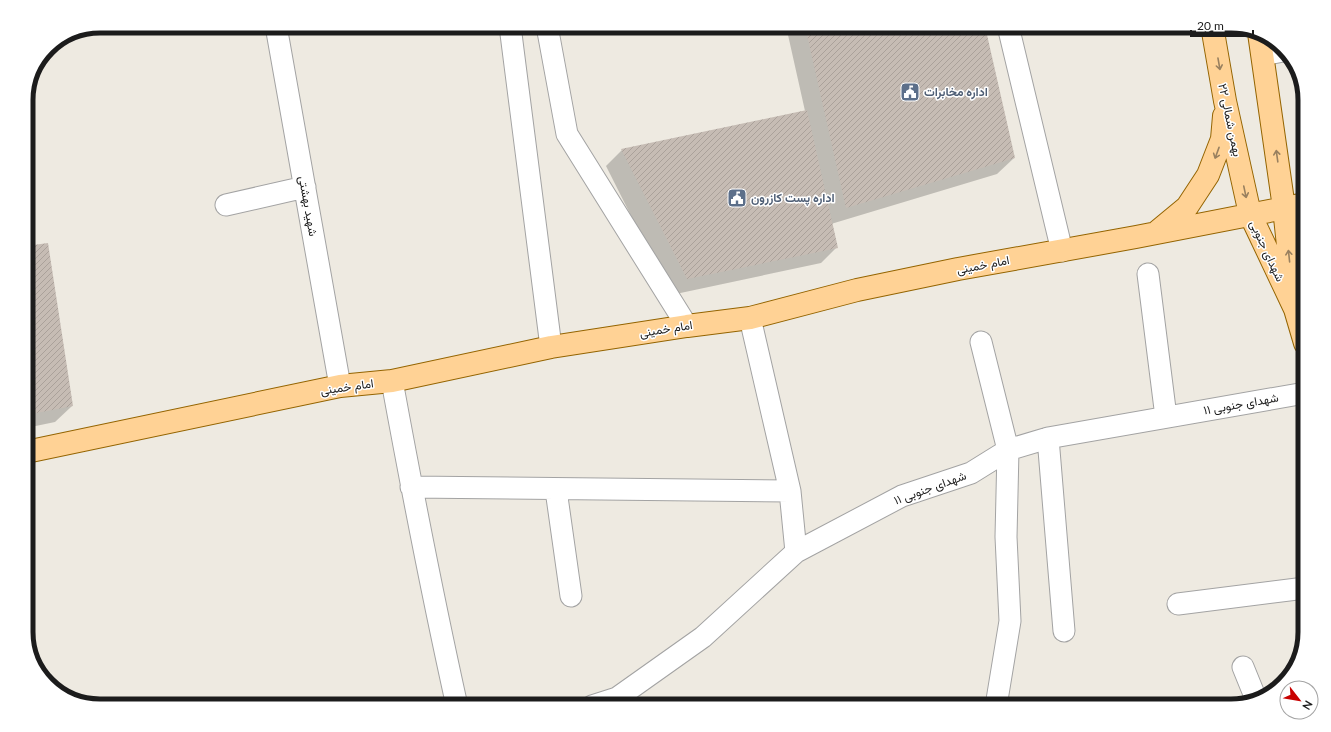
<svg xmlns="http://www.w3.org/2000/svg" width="1331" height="732" viewBox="0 0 1331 732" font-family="Lato,Vazirmatn,sans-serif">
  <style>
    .shadow { fill: #0003 }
    .building { fill: url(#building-hatch) }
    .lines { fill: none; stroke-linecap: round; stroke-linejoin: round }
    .minor-casing { stroke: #a3a3a3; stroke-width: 23 }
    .major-casing { stroke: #946400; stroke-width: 24 }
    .minor { stroke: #fff; stroke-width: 21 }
    .major { stroke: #ffd295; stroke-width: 22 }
    .oneway { stroke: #99805f }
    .labels { text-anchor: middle; stroke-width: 3; stroke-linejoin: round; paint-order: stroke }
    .service-label { font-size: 12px; font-weight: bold; fill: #4e5e75; stroke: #fff; text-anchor: start }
    .street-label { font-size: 12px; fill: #1c1c1c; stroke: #fff }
    .rim { fill: none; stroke: #1c1c1c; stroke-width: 5 }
  </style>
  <defs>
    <pattern id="building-hatch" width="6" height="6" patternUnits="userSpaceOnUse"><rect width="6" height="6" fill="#c6bcb4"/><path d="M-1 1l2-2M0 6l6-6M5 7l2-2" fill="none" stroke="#aaa19a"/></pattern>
  </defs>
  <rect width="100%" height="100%" fill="#eeeae1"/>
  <path class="shadow" d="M786,26h198l30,132 -17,16 -166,50 6,23 -16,16 -150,32 -65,-129 16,-16 183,-39z
    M26,247l46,159 -17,16 -29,6z"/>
  <path class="building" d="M805,26h180l30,132 -169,50z
    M807,110l31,138 -151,31 -66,-130z
    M48,243l25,163 -47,9v-169z"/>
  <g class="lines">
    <g class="minor-casing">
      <path id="minor" d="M276,26l64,360
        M510,26l41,321
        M547,26l20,108 120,192
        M1008,26l54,225
        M1263,55l20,-4
        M226,205l79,-18
        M1148,274l18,143
        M750,318l40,173 6,61
        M981,342l27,108 -2,87 4,84 -14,85
        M392,381c20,109 41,217 65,325
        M1048,438l16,193
        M411,487l379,4
        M556,490l15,106
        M1178,604l127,-16
        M1243,667l13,32
        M592,706l25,-8
        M618,706l-1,-8 86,-61 93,-85 106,-56 69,-23 37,-23 40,-12 257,-45"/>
    </g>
    <g class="major-casing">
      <path id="major" d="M1212,26l13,75 25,113 45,95 10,34
        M1259,33l25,175 9,84
        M1158,231l29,-24 21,-32 14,-36 2,-23
        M26,452l314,-66 52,-5 159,-34 136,-21 63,-8 107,-28 101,-21 178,-32 169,-33"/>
    </g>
    <use href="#minor" class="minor"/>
    <use href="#major" class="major"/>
  </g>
  <defs><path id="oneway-shaft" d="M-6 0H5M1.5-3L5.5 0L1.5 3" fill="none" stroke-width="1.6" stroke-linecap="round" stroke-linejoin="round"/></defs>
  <g class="oneway">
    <use href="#oneway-shaft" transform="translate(1219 64) rotate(80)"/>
    <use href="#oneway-shaft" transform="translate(1217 153) rotate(110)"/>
    <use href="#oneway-shaft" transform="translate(1277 156) rotate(-98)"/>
    <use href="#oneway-shaft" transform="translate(1245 192) rotate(78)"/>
    <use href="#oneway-shaft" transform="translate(1289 256) rotate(-96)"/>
  </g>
  <defs>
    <g id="civic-square" transform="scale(1)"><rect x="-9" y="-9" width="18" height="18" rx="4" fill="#5c6f8a" stroke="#fff"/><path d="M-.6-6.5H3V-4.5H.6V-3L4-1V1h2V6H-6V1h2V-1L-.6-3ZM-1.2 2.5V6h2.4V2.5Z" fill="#fff"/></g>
  </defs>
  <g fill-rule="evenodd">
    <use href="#civic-square" x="910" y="92"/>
    <use href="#civic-square" x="737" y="198"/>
  </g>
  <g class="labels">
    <g class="service-label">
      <text x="924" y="96">اداره مخابرات</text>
      <text x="751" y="202">اداره پست کازرون</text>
    </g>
    <g class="street-label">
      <text transform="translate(1230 120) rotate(78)" y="4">۲۲ بهمن شمالی</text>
      <text transform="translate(308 206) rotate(80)" y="4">شهید بهشتی</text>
      <text transform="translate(1267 251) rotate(65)" y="4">شهدای جنوبی</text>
      <text transform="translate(983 265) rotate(-11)" y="4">امام خمینی</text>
      <text transform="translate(666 329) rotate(-9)" y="4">امام خمینی</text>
      <text transform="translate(347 387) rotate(-8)" y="4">امام خمینی</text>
      <text transform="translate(1241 404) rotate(-10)" y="4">۱۱ شهدای جنوبی</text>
      <text transform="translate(930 488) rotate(-20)" y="4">۱۱ شهدای جنوبی</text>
    </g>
  </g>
  <path d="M0 0H1331V732H0ZM100 33H1231A67 67 0 0 1 1298 100V632A67 67 0 0 1 1231 699H100A67 67 0 0 1 33 632V100A67 67 0 0 1 100 33Z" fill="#fff" fill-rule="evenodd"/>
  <path class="rim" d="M100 33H1231A67 67 0 0 1 1298 100V632A67 67 0 0 1 1231 699H100A67 67 0 0 1 33 632V100A67 67 0 0 1 100 33Z"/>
  <g transform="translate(1299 700) rotate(121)"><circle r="19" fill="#ffffff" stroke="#a4a4a4"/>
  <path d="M0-3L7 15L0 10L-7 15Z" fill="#c80100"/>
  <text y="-6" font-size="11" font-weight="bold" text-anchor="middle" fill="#1c1c1c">N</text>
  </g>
  <path d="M1191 30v6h62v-6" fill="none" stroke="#1c1c1c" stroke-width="2"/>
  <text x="1197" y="30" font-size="12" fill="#1c1c1c" stroke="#ffffff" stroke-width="3" paint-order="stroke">20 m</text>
</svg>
